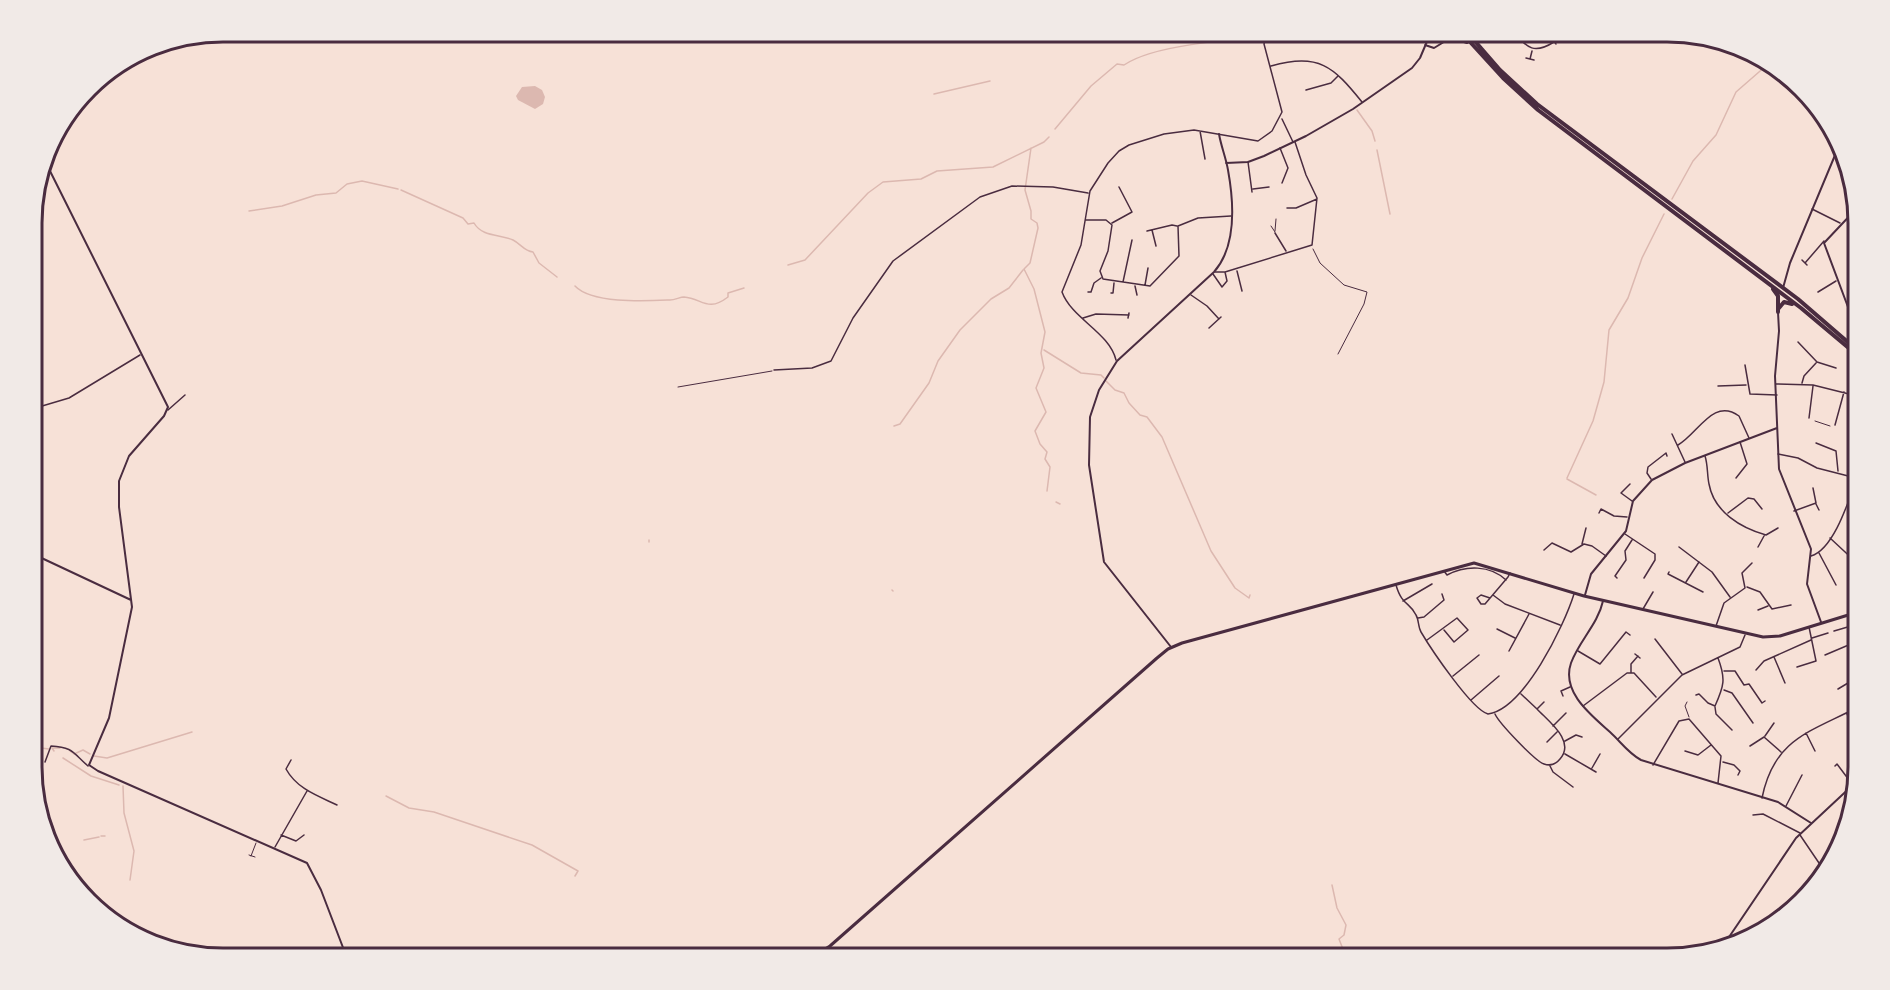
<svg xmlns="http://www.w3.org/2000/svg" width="1890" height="990" viewBox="0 0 1890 990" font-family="Signika,sans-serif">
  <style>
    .water { fill: #dcb8b0 }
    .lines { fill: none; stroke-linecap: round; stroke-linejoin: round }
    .stream { stroke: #dcb8b0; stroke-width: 1.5 }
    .path { stroke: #4a2c40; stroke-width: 1 }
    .service { stroke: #4a2c40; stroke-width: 1 }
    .minor { stroke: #4a2c40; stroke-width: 1.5 }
    .tertiary { stroke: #4a2c40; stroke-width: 2 }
    .primary { stroke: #4a2c40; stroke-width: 3 }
    .trunk { stroke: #4a2c40; stroke-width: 4 }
    .rim { fill: none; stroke: #4a2c40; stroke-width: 3 }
  </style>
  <rect width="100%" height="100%" fill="#f7e1d7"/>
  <path class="water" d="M535,86l7,4 3,7 -2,7 -8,5 -17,-9 -2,-4 6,-9z"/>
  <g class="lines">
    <path class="stream" d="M1266,41l19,1 9,-10
      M934,94l56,-13
      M1357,110l15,21 3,10
      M1055,129l36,-43 26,-22 7,1c28,-19 105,-27 139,-25
      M1031,148l-6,42 6,21v8l6,4 1,5 -8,35 -6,6 10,20 11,43 -4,21 3,15 -8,20 10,24 -11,19 5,13 7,8 -2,7 5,8 -3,24
      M1377,150l13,64
      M401,190l62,28 5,6 6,-1c8,14 26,11 39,17 8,4 11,11 20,12l6,11 18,14
      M1672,199l21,-38 23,-26 20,-43 31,-27
      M249,211l33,-5 34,-11 20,-2 11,-9 15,-3 36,8
      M788,265l17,-5 63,-67 15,-11 38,-3 16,-8 56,-4 51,-25 5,-5
      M575,286c17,18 71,15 95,14 5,0 10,-3 14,-3 18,1 23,16 44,0v-4l16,-5
      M1044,350l37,23 20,2 3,3
      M1106,381l9,9 9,3 5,10 11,12 7,2 15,20 49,114 24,37 14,10 1,-3
      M894,426l6,-2 29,-41 9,-22 22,-31 31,-31 18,-11 14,-18
      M1567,478l26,-57 11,-39 5,-52 19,-32 14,-40 22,-44
      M1567,479l29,16
      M1056,502l4,2
      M649,540v2
      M892,590l1,1
      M33,630h5
      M33,747l16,2
      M54,751l-2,-3h8
      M70,751l4,3 9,-4 7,4
      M94,756l13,2 85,-26
      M63,758l28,18 28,9
      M123,786l1,27 10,38 -4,29
      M386,796l23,12 25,4 98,33 46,26 -3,5
      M101,836h4
      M84,840l15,-3
      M1332,885l5,23 9,17 -2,10 -5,4 7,18"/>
    <path class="path" d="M1313,249l7,14 24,22 23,7 -3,12 -26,50
      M1815,421l15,5"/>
    <path class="service" d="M1271,226l4,6
      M1275,231l1,-12
      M678,387l94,-16
      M1853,591l5,12
      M1850,605l3,7
      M1687,702l-2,4 4,11
      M249,855l6,2
      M251,856l5,-13"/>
    <path class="minor" d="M1514,32c13,17 21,22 40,10
      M1552,39l4,5
      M1526,58l8,2
      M1530,59l2,-8
      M1271,66c48,-13 62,0 91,36
      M1306,90l25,-7 7,-7
      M1282,119l11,23
      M1200,131l5,28
      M1280,148l8,20 -6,15
      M1248,162l4,30
      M1848,185l5,2
      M1253,189l16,-2
      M1287,208h9l21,-9
      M1812,209l28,14
      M1086,220h20l6,5 -4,26 -8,20 3,8 47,7 29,-30 -1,-30 20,-8 33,-2
      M1112,223l20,-11 -13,-25
      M1152,230l4,16
      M1147,231l25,-6 5,1
      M1275,233l11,18
      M1857,253v5
      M1802,260l5,5
      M1805,263l19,-22
      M1237,271l5,20
      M1225,272l87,-27 5,-47 -11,-23 -11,-33
      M1213,274l9,13 5,-6 -2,-9h-10
      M1123,282l9,-42
      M1145,285l3,-17
      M1135,286l2,9
      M1088,292h3l3,-9 7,-5
      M1818,292l18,-11
      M1111,293h2l1,-10
      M1191,295l16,11 12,13
      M1083,318l13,-4 33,1
      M1128,318l1,-5
      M1209,328l12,-11
      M1798,342l19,20 19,6
      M1116,360c-7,-28 -44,-41 -54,-68l19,-47 9,-54 18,-28 11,-12 10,-6 35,-11 30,-4 64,11 14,-10 10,-19 -18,-68 3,-12
      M1745,365l5,29 27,1
      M774,370l38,-2 19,-7 22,-43 40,-57 87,-64 32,-11 41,1 35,6
      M1802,383l2,-7 12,-13
      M1776,384l37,1 44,11
      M1718,386l28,-1
      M32,409l37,-11 71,-43
      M168,410l17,-15
      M1809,418l4,-32
      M1835,425l9,-33
      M1672,434l13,28
      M1816,443l20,8 2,20
      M1678,445c20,-11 35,-48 61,-29l10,22
      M1778,454l20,4 19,10 39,10
      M1705,456c3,9 2,19 4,28 5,28 32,44 57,51l12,-7
      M1852,456l6,2
      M1736,478l11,-14 -7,-22
      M1651,479l-4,-6 1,-6 18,-14 1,3
      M1630,484l-9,9 11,8
      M1848,503l10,5
      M1816,504l3,6
      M1794,511l22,-8 -3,-15
      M1599,513l2,-4 13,7 13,1
      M1728,513l20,-15 6,1 8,10
      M1625,534l30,20v6l-11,18
      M1830,538l28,26
      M1582,544l4,-16
      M1679,547l33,25 18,25
      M1758,547l6,-11
      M1544,550l8,-7 19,9 13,-8 8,2 14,10
      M1819,553l17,32
      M1811,556c24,-7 39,-60 47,-81
      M1444,571l3,4c19,-10 43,-10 59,5
      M1669,572l-1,2 35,18
      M1617,578l-2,-2 11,-16 -1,-9 7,-11
      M1686,582l13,-20
      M1396,585c6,21 14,17 20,30 3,5 2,12 5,17 10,17 51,78 67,82 36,-5 76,-88 86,-120
      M1747,587l13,5 12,17 19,-4
      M1493,595l12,9 55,21
      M1490,598l-9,-3 -4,3 4,6h4l23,-27 2,-4
      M1403,601l29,-17
      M1643,609l10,-17
      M1758,610l10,-4
      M1418,618l6,-1 20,-17 -2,-6
      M1716,626l8,-23 21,-15 -3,-15 10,-10
      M1497,629l18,9
      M1834,631l24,-7
      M1812,638l16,-5
      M1655,639l27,35
      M1427,640l30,-22 11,12 -14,12 -10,-12
      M1509,651l20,-37
      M1578,651l22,13 26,-32 4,3
      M1635,654l5,4
      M1825,655l33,-14
      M1774,657l11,26
      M1852,660l6,-2
      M1797,667l19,-6 -7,-34
      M1756,670l8,-9 47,-21
      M1724,671h11l9,14 5,-1 13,19 3,-2
      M1631,672v-8l7,-8
      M1453,676l26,-21
      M1838,689l20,-12
      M1724,690l8,3 21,30
      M1521,694l16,15
      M1696,695l3,-1 9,9 7,3c9,-20 11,-27 3,-48
      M1563,696l-2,-5 9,-4
      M1471,700l28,-24
      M1583,706l44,-33h7l22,24
      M1715,707l1,7 16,16
      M1495,714c4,9 40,47 49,50 6,2 12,0 16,-5 16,-18 -12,-38 -23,-50l7,-7
      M1847,714l7,16
      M1553,726l13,-13
      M1806,733l9,18
      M1765,736l9,-13
      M1618,739l64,-64 58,-28 5,-12
      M1565,741l11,-6 6,2
      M1547,742l10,-10
      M1750,746l14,-9 17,15
      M1685,751l13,4 13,-10
      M1565,754l31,18
      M291,760l-5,9c11,20 32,27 51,36
      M45,762l6,-16c22,1 22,7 37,20
      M1723,762l11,3 6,6 -2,4
      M1653,765l26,-44 10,-2 32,37 -3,27
      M1550,766l3,6 20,15
      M1835,766l2,-2 15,20
      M1592,768l8,-14
      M1762,798c12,-60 49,-66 96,-91
      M1786,806l16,-31
      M1753,815l10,-1 37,19
      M281,835l15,6 8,-6
      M1800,835l19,28 7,4
      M275,847l32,-56"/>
    <path class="tertiary" d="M1425,45l9,3 18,-11
      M45,161l123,246 -4,9 -35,40 -10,25v26l13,100 -23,111 -20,47 9,6 209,92 14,27 26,68
      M1226,163l22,-1 16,-6 42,-20 47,-27 59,-41 8,-10 11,-26
      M1857,208l-33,35 24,64 9,15
      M1783,288l7,-25 48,-115
      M1778,312l1,19 -4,45 4,93 32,80 -4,35 14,38
      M33,554l98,46
      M1585,595l6,-21 35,-43 7,-30 19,-21 33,-17 92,-35
      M1603,601c-5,23 -24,40 -32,62 -10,29 20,52 39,69 11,10 18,21 31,28l137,42 33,21
      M1171,647l-67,-85 -15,-97 1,-48 9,-27 18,-29 97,-89c23,-26 20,-69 14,-102 -2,-12 -7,-24 -9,-36
      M1725,943l71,-105 59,-55"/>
    <path class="primary" d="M810,958l20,-12 327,-288 11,-9 14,-6 292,-80 110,33 179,41 17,-1 78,-24"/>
    <path class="trunk" d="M1461,32l42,46 35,32 263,198 56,47
      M1467,32l33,38 37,34 261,195 59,51
      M1453,37l14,5
      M1773,289l5,7v16
      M1779,308l5,-6 8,2"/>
  </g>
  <path d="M0 0H1890V990H0ZM223 42H1667A181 181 0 0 1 1848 223V767A181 181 0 0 1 1667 948H223A181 181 0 0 1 42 767V223A181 181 0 0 1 223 42Z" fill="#f1eae7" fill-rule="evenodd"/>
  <path class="rim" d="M223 42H1667A181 181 0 0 1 1848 223V767A181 181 0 0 1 1667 948H223A181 181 0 0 1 42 767V223A181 181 0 0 1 223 42Z"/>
</svg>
